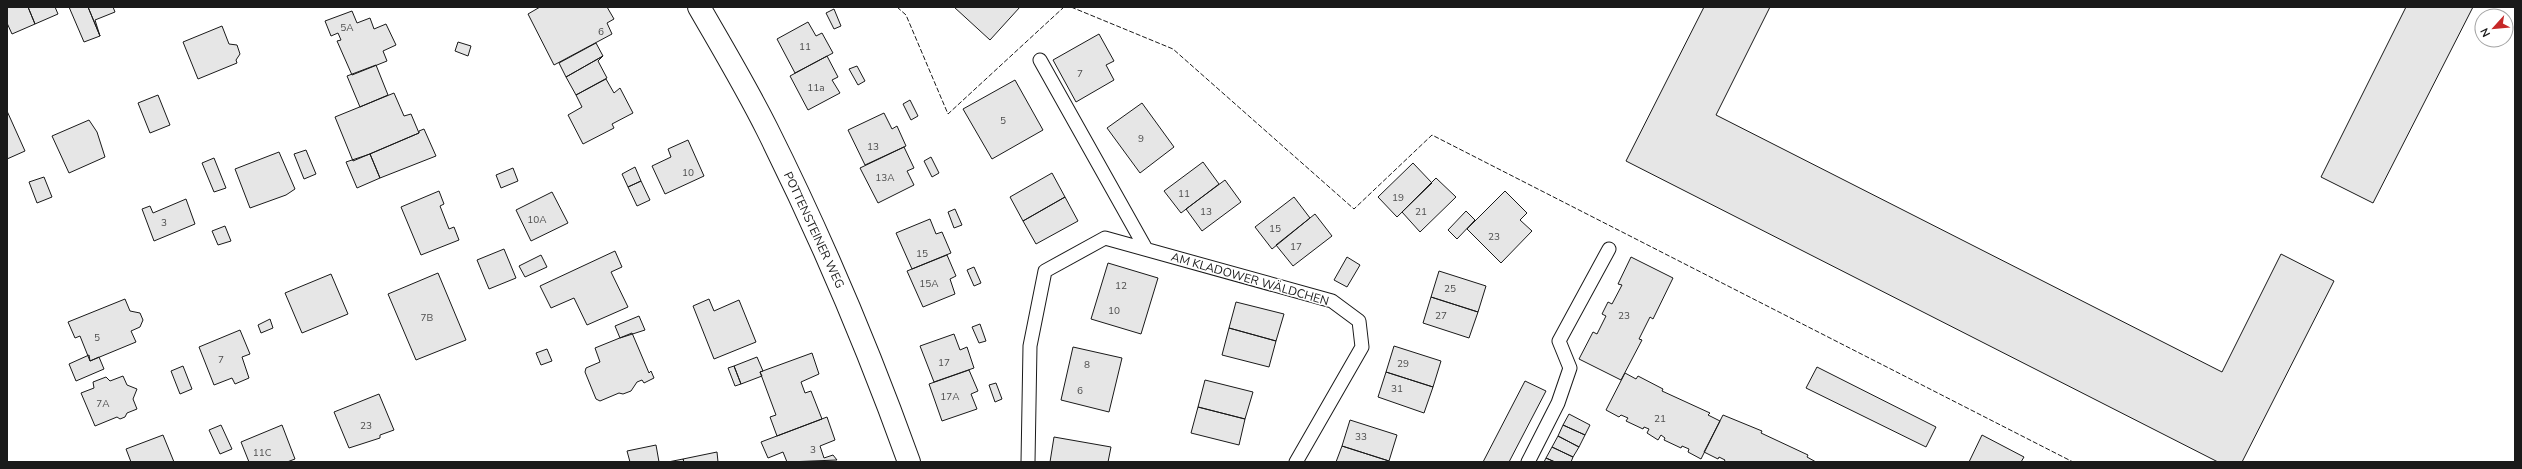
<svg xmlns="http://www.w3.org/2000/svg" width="2522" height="469" viewBox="0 0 2522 469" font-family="'Nunito Sans',sans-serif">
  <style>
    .building { fill: #e6e6e6; stroke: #1a1a1a }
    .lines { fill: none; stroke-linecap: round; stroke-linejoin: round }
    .service-casing { stroke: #1a1a1a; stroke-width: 15 }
    .minor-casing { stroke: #1a1a1a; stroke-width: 24 }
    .service { stroke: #fff; stroke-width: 13 }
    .minor { stroke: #fff; stroke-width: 22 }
    .fence { stroke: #1a1a1a; stroke-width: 1; stroke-dasharray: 5 2; stroke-linecap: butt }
    .labels { text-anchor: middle; stroke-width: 3; stroke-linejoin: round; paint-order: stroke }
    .number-label { font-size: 10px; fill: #4d4d4d }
    .street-label { font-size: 12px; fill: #1a1a1a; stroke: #fff }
  </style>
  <rect width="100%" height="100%" fill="#fff"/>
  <path class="building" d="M7,7h21l7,17 -23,10 -5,-11z
    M28,7h27l3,7 -23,10z
    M69,7h19l12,29 -16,6z
    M88,7h25l2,5 -20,8 5,16z
    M540,7h67l7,12 -7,4 5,11 -58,31 -26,-51z
    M954,7h66l-30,33z
    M1704,7h66l-54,108 506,257 59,-118 53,27 -92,181h-24l-592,-301z
    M2406,7h67l-100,196 -52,-26z
    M834,9l7,17 -7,3 -8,-16z
    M352,11l5,12 13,-5 4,11 12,-5 10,21 -13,6 4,10 -35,14 -15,-34 4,-1 -3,-7 -7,3 -6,-15z
    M808,22l8,14 6,-3 11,20 -38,20 -18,-34z
    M222,26l7,18 8,1 3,9 -4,6 1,3 -39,16 -15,-37z
    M1099,34l15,27 -8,4 8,15 -38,22 -23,-42z
    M458,42l13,4 -3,10 -13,-5z
    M596,43l7,13 -37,21 -7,-14z
    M603,56l-5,5 9,17 -31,17 -10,-18z
    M827,56l11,21 -6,3 8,13 -32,17 -18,-34z
    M376,65l12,30 -28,12 -13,-31z
    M857,66l8,15 -7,4 -9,-16z
    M606,79l8,14 6,-5 13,25 -21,11 2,4 -31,16 -15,-29 14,-8 -6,-12z
    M1015,80l28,50 -51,29 -29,-50z
    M394,93l10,23 7,-2 8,19 -66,28 -18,-44z
    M158,95l12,30 -20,8 -12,-30z
    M910,100l8,16 -7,4 -8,-16z
    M1142,103l32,44 -34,26 -33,-45z
    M7,111l18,40 -18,8z
    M884,113l8,16 5,-3 9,20 -41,19 -17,-35z
    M89,120l8,12 8,25 -36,16 -17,-37z
    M424,129l12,27 -56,22 -10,-24 49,-21v-2z
    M688,140l16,36 -39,18 -13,-28 19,-9 -3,-8z
    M904,147l10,21 -7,3 7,14 -36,18 -18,-35z
    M306,150l10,24 -12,5 -10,-25z
    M279,152l16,37 -9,6 -36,13 -15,-39z
    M370,154l10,24 -23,10 -11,-26z
    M931,157l8,16 -7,4 -8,-16z
    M214,158l12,30 -12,4 -12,-29z
    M1203,162l16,22 -38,29 -17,-22z
    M1413,163l19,20 -35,34 -19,-20z
    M635,167l6,14 -13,6 -6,-13z
    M513,168l5,13 -17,7 -5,-13z
    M1052,173l13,24 -42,24 -13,-24z
    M44,177l8,20 -15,6 -8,-21z
    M1436,178l20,19 -36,35 -18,-20z
    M1225,180l16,22 -39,29 -16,-22z
    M641,181l9,19 -13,6 -9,-19z
    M439,191l5,13 -4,2 9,23 5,-2 5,13 -38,15 -20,-48z
    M1505,191l22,22 -7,7 12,11 -31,32 -34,-34z
    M552,192l16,31 -37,18 -15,-31z
    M1065,197l13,24 -42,23 -13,-23z
    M1294,197l16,21 -38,31 -17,-22z
    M186,199l9,25 -41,17 -12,-32 8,-3 3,7z
    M955,209l7,16 -8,3 -6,-16z
    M1466,211l9,9 -18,19 -9,-9z
    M1315,214l17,22 -39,30 -17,-21z
    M930,219l6,15 6,-2 9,21 -39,16 -16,-36z
    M225,226l6,15 -13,4 -6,-14z
    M504,249l12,29 -27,11 -12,-29z
    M615,251l7,16 -11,5 17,35 -41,18 -13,-27 -23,10 -11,-22z
    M541,255l6,12 -22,10 -6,-11z
    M947,255l9,21 -6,3 5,15 -32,13 -16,-36z
    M1347,257l13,8 -13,22 -13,-7z
    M1631,257l42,21 -20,41 -3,-2 -11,22 3,1 -21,40 -42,-21 14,-27 4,2 9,-18 -4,-2 6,-12 4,2 10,-19 -4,-1z
    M1108,263l50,15 -17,56 -50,-15z
    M974,267l7,16 -7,3 -7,-16z
    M1439,271l47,15 -8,26 -47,-15z
    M438,273l28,67 -50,20 -28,-66z
    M331,274l17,40 -46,19 -17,-40z
    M1431,297l47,15 -9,26 -46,-15z
    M125,299l5,12 10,2 3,7 -3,7 -9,4 5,11 -46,19 -10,-25 -5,2 -7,-16z
    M709,299l5,12 25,-11 17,42 -42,17 -21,-53z
    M1236,302l48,12 -8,27 -47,-13z
    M639,316l6,14 -25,8 -5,-12z
    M270,319l3,9 -12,5 -3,-8z
    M980,324l6,17 -7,2 -7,-16z
    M1229,328l47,13 -7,26 -47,-12z
    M240,330l10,24 -8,3 7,21 -14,6 -3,-6 -18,7 -15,-38z
    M632,333l17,40 2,-2 3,7 -10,5 -2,-3 -5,2 -6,9 -8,3 -4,-1 -19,8 -4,-2 -11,-27 1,-4 14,-6 -5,-14z
    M954,334l6,16 7,-3 7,21 -40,14 -14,-36z
    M1394,346l47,15 -8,26 -47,-15z
    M1073,347l49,11 -13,54 -48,-12z
    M547,349l5,12 -11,4 -5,-12z
    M812,353l7,21 -18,8 4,11 6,-2 11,28 -45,17 -7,-19 6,-2 -16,-43z
    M89,355l1,6 9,-4 5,12 -28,12 -7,-17z
    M757,357l6,14 -3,1 2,4 -21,8 -7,-18z
    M183,366l9,23 -12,5 -9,-23z
    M734,366l7,18 -6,2 -7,-18z
    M1817,367l119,60 -10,20 -120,-59z
    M969,370l9,21 -7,3 6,15 -35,12 -13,-37z
    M1386,372l47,15 -9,26 -46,-16z
    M1625,373l11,6 2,-3 25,13 -1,2 48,22 -2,2 12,6 -19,38 -13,-7 1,-3 -7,-3 -1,2 -17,-8 1,-2 -4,-3 -3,5 -11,-7 2,-4 -5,-2 -1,2 -17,-8 2,-3 -7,-3 -2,2 -13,-7z
    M123,376l4,9 10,4 -4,10 4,10 -10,4 -2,4 -5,2 -3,-2 -22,9 -14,-33 13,-5 -1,-6 13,-5 4,4z
    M1205,380l48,12 -8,27 -47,-12z
    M1525,381l21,10 -37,71h-26z
    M996,383l6,16 -7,3 -6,-17z
    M379,394l15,36 -14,5v3l-31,10 -15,-36z
    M1198,407l47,12 -6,26 -48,-12z
    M1569,414l21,11 -5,10 -22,-10z
    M1723,415l39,16 -1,2 47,22 -1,2 9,5h-92l1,-2 -6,-3 -1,2 -14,-7z
    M827,417l8,23 -15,6 4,12 9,-3 4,5 -50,2 -4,-10 -15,6 -7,-16z
    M1350,420l47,15 -8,26 -47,-15z
    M221,425l11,24 -12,5 -11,-24z
    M282,425l13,34 -8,3h-38l-8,-20z
    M1563,425l22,10 -6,12 -21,-11z
    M163,435l11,27h-43l-5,-13z
    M1982,435l42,22 -3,5h-52z
    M1558,436l21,11 -6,10 -21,-10z
    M1054,437l57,10 -3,15h-58z
    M656,445l3,17h-29l-3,-11z
    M1342,446l47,15 -1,1h-52z
    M1552,447l21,10 -2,5h-16l-9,-4z
    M717,452l1,10h-34l-1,-3z
    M1546,458l9,4h-11z
    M683,459l1,3h-16z"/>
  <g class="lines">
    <g class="service-casing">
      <path id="service" d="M1040,60l106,189
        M1028,462l2,-116 15,-75 60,-33 227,63 27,20 3,26 -66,115
        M1528,462l30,-59 12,-35 -11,-27 50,-92"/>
    </g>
    <g class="minor-casing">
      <path id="minor" d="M699,7c23,40 47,80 68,122 54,108 101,219 142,333"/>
    </g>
    <use href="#service" class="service"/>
    <use href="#minor" class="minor"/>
    <path class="fence" d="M897,7l9,8 42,99 116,-107
      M1071,7l102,42 181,160 78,-74 641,327"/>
  </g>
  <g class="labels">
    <g class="number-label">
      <text x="347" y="31">5A</text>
      <text x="601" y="35">6</text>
      <text x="805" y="50">11</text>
      <text x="1080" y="77">7</text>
      <text x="816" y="91">11a</text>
      <text x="1003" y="124">5</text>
      <text x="1141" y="142">9</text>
      <text x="873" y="150">13</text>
      <text x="688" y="176">10</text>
      <text x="885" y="181">13A</text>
      <text x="1184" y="197">11</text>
      <text x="1398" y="201">19</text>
      <text x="1206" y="215">13</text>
      <text x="1421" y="215">21</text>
      <text x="537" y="223">10A</text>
      <text x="164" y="226">3</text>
      <text x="1275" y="232">15</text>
      <text x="1494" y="240">23</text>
      <text x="1296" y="250">17</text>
      <text x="922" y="257">15</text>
      <text x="929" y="287">15A</text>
      <text x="1121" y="289">12</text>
      <text x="1450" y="292">25</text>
      <text x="1114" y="314">10</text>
      <text x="1441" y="319">27</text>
      <text x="1624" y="319">23</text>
      <text x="427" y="321">7B</text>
      <text x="97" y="341">5</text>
      <text x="221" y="363">7</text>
      <text x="944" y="366">17</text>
      <text x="1403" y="367">29</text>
      <text x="1087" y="368">8</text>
      <text x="1397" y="392">31</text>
      <text x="1080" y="394">6</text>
      <text x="950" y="400">17A</text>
      <text x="103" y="407">7A</text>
      <text x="1660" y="422">21</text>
      <text x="366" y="429">23</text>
      <text x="1361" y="440">33</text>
      <text x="813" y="453">3</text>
      <text x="262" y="456">11C</text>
    </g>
    <g class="street-label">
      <text transform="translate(814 230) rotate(65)" y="4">POTTENSTEINER WEG</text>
      <text transform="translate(1250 279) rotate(16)" y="4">AM KLADOWER WÄLDCHEN</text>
    </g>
  </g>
  <rect width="2522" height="469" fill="none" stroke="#1a1a1a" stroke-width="16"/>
  <g transform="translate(2494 28) rotate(243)"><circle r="19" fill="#ffffff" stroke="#a3a3a3"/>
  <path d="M0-3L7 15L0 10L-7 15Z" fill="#c62828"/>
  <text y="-6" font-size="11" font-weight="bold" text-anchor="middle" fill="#1a1a1a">N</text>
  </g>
</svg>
